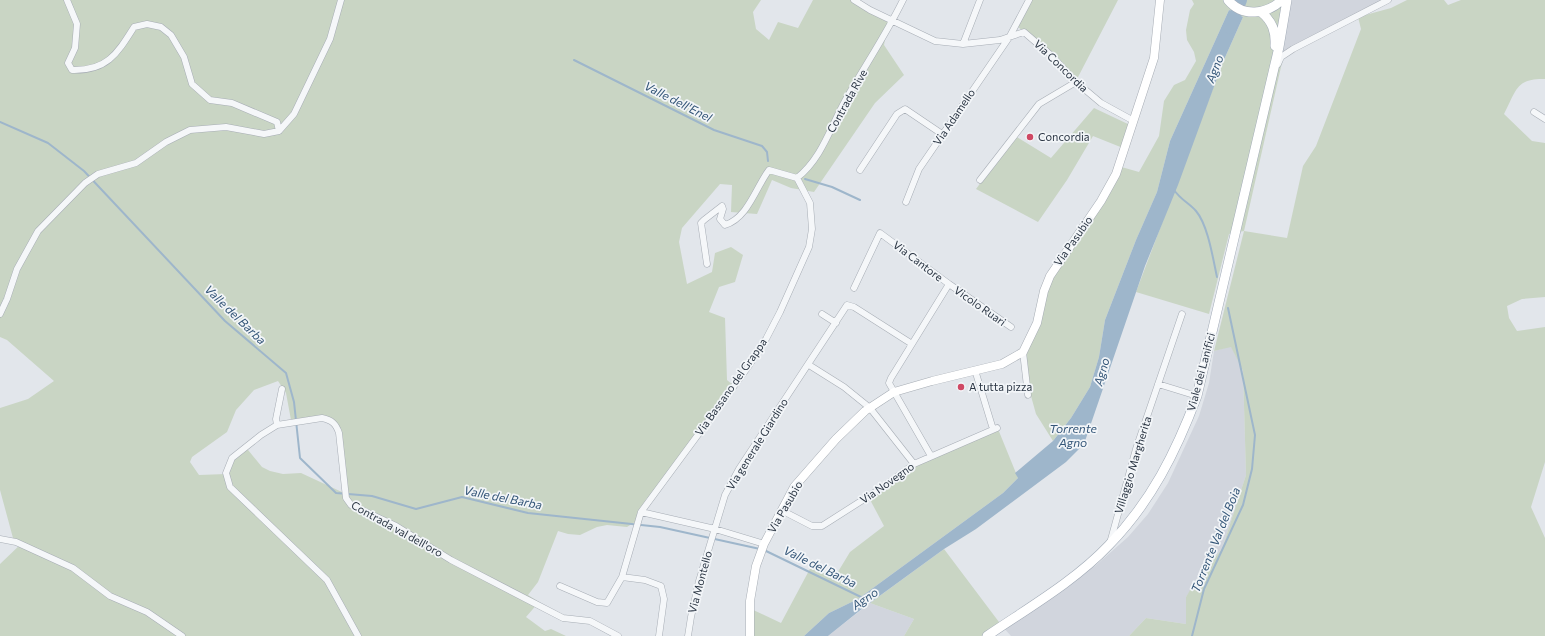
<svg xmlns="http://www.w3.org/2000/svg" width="1545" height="636" viewBox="0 0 1545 636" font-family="Commissioner,sans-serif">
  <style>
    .built { fill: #d1d5dd }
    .green { fill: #c9d5c4; fill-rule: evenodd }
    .water { fill: #9eb6cb }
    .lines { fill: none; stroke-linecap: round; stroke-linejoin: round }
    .stream { stroke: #9eb6cb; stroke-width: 2 }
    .river { stroke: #9eb6cb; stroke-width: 12 }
    .street-casing { stroke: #a7adb5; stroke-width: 7 }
    .secondary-casing { stroke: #a7adb5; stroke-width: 9 }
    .primary-casing { stroke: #a2abb7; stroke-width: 10 }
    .street { stroke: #f5f7f9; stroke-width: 6 }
    .secondary { stroke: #fff; stroke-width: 8 }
    .primary { stroke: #fff; stroke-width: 9 }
    .poi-dot { fill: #cf4864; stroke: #f2f5f8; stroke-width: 1.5 }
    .labels { text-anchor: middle; stroke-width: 3.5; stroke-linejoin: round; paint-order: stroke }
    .street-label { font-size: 11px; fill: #2a3543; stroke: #f2f5f8 }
    .poi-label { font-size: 11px; fill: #2a3543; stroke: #f2f5f8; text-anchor: start }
    .water-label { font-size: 12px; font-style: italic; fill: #345678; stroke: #f2f5f8 }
  </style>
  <rect width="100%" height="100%" fill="#e2e6eb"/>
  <path class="built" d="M1286,0h100l-98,51 -5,7 -3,-28z
    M1231,346l12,25 3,104 -24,74 -13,15 -23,33v27l-40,-6 -17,18h-118l-9,-10 63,-43 30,-17 33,-29 20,-23 20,-31 31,-67 10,-33 5,-32z
    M870,603l44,16 -10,17h-76z"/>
  <path class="green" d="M0,0h761l-8,12 3,17 13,11 9,-18 20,6 15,-28h39l36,22 -4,23 20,30 -29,28 -61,89 -23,-4 -19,-8 -15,34 -26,-2 1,-27 -12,-1 -38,44 -3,14 8,42 25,-12 3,-19 16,-6 12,8 -8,27 -16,5 -10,25 16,6 2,62 7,6 -9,14 -14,12 -56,80 -9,7 -3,11 -8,12 -8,5 -20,-2 -10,2 -17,8 -12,-1 -10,-3 -20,51 -10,13 11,7 -13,15 19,14 6,-2 15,7h-566v-72l23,-22 -10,-4 -13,-48v-82l28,-9 26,-18 -47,-41 -7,-3zM278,381l8,12 5,27 37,-3 9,6 7,70 -43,-20 -18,1 -13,-3 -8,-4 -18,-22 -13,14 -5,15 -27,1 -9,-13 2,-5 35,-25 9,-22 18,-20z
    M1026,0h92l-41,79 -62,-55z
    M1192,0h94l-6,30 3,28 -39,173 43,7 16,-72 13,-20 45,-117 -3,-12 33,-9 16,-8h37l4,5 13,-5h84v79c-29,-1 -29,12 -41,35l28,27 13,2v154l-23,2 -15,7 2,12 8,13 28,-4v135l-14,45 14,31v98h-416l17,-18 40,6v-27l10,-17 26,-31 24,-74 -3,-104 -12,-24 -17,4 30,-120 -15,3 -20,80 -73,-22 87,-230 20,-45 -14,-7 -59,131 -13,51 -21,48 -31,80 -6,37 -9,30 -19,31 -18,23 -17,-27 -17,-61 12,-14 19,-63 51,-74 17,-36 21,6 20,-36 5,-35 10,-16 11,-5 11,-19 -2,-9 -7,-12 -1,-10 4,-20 4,-6z
    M1094,108l36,17 -7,23 -30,-12 -26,44 -29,42 -62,-33 39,-53 36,22z
    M998,429l20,49 -15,15 -145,106 -29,14 -25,23h-54l-1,-28 32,15 31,-58 21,15 17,-28 34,-26 -17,-32 28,-19z
    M944,549l58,77 -14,10h-84l10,-17 -44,-16z"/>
  <path class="water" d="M1229,10l14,7 -20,45 -45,123 -33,81 -61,178 -18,18 -90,67 -32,20 -81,59 -35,28h-24l25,-23 29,-14 145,-106 15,-15 -3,-5 38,-32 18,-23 19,-31 9,-30 6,-37 31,-80 21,-48 13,-51z"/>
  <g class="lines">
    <path class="stream" d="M574,60l140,70 48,16 5,6 1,9
      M0,122l48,21 36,28 141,150 61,52 8,29 6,56 36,35 36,3 44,13 46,-12 66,16 132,14 100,22
      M805,179l27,8 28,13
      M1174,190c7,10 15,13 22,21 12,14 17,48 21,66
      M764,550l99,48
      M1192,636l12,-47 39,-84 9,-36 3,-34 -27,-127"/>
    <path class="river" d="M1230,28l11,-28"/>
    <g class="street-casing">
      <path id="street" d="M67,0l10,24 -2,24 -7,15 4,7c35,1 45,-16 62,-43l13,-3 14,3 10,8 13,22 8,27 18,16 22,3 45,19 2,9
        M854,0l16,10 65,31 28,3
        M980,0l-17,44 37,-4 24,-8 29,25 23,25 25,21 31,17
        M1278,64l3,-7 12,-8 95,-49
        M1534,112l11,7
        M860,170l37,-56 8,-5 37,25
        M797,178c25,-20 33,-50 48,-77 19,-34 41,-66 58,-101
        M980,180l59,-76 37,-22
        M906,202l13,-33 91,-133 19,-36
        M707,264l-6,-41 3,-3 18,-14 1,3 -3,10 5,6c23,-7 31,-38 44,-55l28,8 13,25 2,26 -3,18 -29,65 -14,27 -18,28 -107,145 74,17 49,15
        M949,284l62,43
        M854,288l26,-55 69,51 -58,94 -2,5 42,73
        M0,314l7,-15 10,-30 21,-38 47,-48 13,-9 38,-11 30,-21 24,-12 36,-3 38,7 15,-3 15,-17 36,-75 11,-39
        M822,314l14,9
        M1023,352l5,43
        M809,365l35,22 26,21 44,56
        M975,370l17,56
        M1158,384l39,12
        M277,425l-1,-6 6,-30
        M781,510l31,16h10l58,-37 34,-25 83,-36
        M0,539l16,3 57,26 37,28 37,16 35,24
        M1110,543l26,-94 46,-135
        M622,577l23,3 16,6 3,13 -5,37
        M560,586l37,16 10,1 15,-26 19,-65
        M358,636l-31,-56 -97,-93 -4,-14 6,-15 29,-23 16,-10 45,-7c10,2 14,6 17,15l7,65 5,7 45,21 55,34 112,58 27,3 28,15
        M688,636l3,-19 8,-36 26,-86 14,-26 108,-164 7,2 58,37"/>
    </g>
    <g class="secondary-casing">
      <path id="secondary" d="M750,636v-35l6,-35 8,-22 30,-57 42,-48 29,-28 29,-19 38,-11 70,-17 21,-12 14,-29 7,-32 6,-15 51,-75 15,-27 38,-116 6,-58"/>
    </g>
    <g class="primary-casing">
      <path id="primary" d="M1228,0c15,18 39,14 54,0
        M1261,12c11,9 15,19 14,34
        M987,636c41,-28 88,-55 122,-91 42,-43 67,-93 88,-149l82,-349 8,-47"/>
    </g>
    <use href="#street" class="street"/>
    <use href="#secondary" class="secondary"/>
    <use href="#primary" class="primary"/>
  </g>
  <g class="poi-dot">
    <circle cx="1030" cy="137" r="4"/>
    <circle cx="961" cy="387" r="4"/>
  </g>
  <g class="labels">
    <g class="street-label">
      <text transform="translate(1061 66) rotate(44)" y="4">Via Concordia</text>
      <text transform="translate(847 101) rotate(-61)" y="4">Contrada Rive</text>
      <text transform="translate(954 117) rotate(-56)" y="4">Via Adamello</text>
      <text transform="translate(1073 241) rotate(-55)" y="4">Via Pasubio</text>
      <text transform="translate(918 261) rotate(37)" y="4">Via Cantore</text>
      <text transform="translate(980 306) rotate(35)" y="4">Vicolo Ruari</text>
      <text transform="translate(1201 372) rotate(-75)" y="4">Viale dei Lanifici</text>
      <text transform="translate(731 387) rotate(-55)" y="4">Via Bassano del Grappa</text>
      <text transform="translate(757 444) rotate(-58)" y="4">Via generale Giardino</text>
      <text transform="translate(1133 465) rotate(-73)" y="4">Villaggio Margherita</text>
      <text transform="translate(887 483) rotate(-35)" y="4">Via Novegno</text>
      <text transform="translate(785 507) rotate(-60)" y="4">Via Pasubio</text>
      <text transform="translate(397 529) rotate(29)" y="4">Contrada val dell'oro</text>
      <text transform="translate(700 582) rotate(-75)" y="4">Via Montello</text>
    </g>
    <g class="poi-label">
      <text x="1038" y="141">Concordia</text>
      <text x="969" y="391">A tutta pizza</text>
    </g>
    <g class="water-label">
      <text transform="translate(1215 69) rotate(-69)" y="4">Agno</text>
      <text transform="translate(678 102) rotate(27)" y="4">Valle dell'Enel</text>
      <text transform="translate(235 315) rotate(44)" y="4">Valle del Barba</text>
      <text transform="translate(1102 372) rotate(-74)" y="4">Agno</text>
      <text x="1073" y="433">Torrente<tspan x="1073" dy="14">Agno</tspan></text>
      <text transform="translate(503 498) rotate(11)" y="4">Valle del Barba</text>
      <text transform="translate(1216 540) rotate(-68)" y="4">Torrente Val del Boia</text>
      <text transform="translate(820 567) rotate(26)" y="4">Valle del Barba</text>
      <text transform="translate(865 599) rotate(-34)" y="4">Agno</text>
    </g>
  </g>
</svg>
